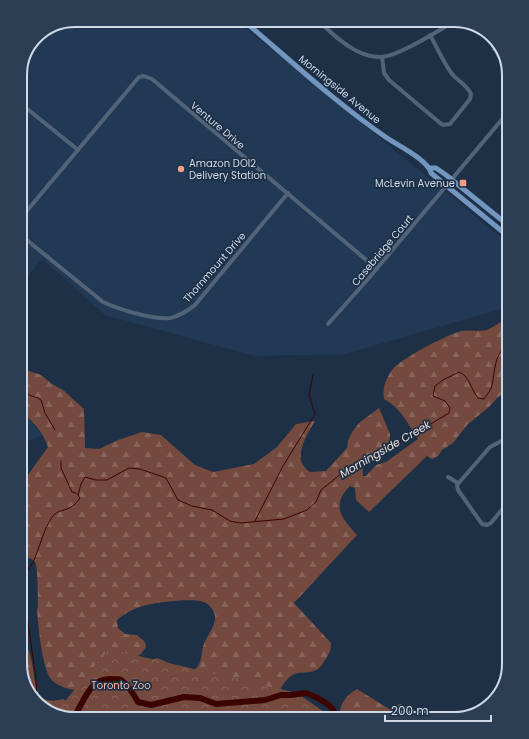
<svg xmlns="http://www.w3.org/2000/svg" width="529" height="739" viewBox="0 0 529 739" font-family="Poppins,sans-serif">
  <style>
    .built { fill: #223955 }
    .forest { fill: url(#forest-firs) }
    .park { fill: url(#park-crowns) }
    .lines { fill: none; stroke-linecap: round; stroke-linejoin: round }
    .stream { stroke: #3c0400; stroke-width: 1 }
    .river { stroke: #3c0400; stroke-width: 6 }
    .minor { stroke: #526378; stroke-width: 4 }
    .major { stroke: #7396c0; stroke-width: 5 }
    .poi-dot { fill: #f49e87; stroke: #1d3046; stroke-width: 1.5 }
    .labels { text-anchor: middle; stroke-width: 3.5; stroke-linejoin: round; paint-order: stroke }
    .street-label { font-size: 10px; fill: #cdd9e8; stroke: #1d3046 }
    .poi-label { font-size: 10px; fill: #cdd9e8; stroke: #1d3046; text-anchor: start }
    .park-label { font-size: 10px; fill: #f3baaa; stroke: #1d3046 }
    .water-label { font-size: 11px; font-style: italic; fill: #f1ddd7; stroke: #1d3046 }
    .rim { fill: none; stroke: #cdd9e8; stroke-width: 2 }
  </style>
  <defs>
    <pattern id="forest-firs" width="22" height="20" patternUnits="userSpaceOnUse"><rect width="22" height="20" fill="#744a3f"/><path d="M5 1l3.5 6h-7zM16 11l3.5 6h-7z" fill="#87645b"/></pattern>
    <pattern id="park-crowns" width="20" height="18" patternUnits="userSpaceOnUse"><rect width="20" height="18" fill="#744a3f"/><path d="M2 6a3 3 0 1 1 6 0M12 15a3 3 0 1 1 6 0" fill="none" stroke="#87645b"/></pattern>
  </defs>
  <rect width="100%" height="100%" fill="#1d3046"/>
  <path class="built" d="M75,20h161l273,224v59l-4,5 -160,46 -90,2 -150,-41 -63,-56 -22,26v-214l18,-37z
    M20,408l22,27 -15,7 -7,17z"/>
  <path class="forest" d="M507,317h2v76l-3,-1 -8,5 -8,9 -23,19 -14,18 -11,7 -4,6 -6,3 -5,-3 -58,56 -13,-12 -1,-12 -5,-2c-20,20 -8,32 7,49l-63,68 37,40c0,8 -2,11 -6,17 -10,19 -22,8 -34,16 -9,7 -12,16 -16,26l-132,-37 13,-7c10,2 27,15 37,12 9,-3 8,-16 10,-23 3,-11 13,-20 12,-31 -1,-6 -5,-11 -11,-14 -10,-4 -46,0 -57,3 -11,2 -22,8 -30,15l1,8 7,6 12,1 8,7 1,5 -5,7 -64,36c-8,0 -20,-4 -26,-11 -9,-11 -13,-55 -14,-70l1,-2c0,-8 0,-40 -3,-45 -4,-5 -9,-5 -15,-5v-71l28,-39c-5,-15 -16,-27 -28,-36v-38l9,-2 12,4 11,9 11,6 21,19 1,39 14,1 19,-9 24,-8 19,3 34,30 18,7 41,-8 23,-17 19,-23 19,-3c-6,10 -20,32 -12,44 2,3 4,5 7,7l16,-1 21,-23 1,-7 4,-9 7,-9 20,-15 11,26v7c-11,9 -30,18 -27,35h3l10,-11 10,-3 32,-23c-10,-15 -17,-31 -34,-40 -2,-11 2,-20 8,-29 8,-11 56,-36 70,-39 9,-2 18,2 27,-2 6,-3 13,-8 18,-12z
    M20,597c4,10 0,22 3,33 2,11 7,22 9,33 4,18 1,45 31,36l5,3 -6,14 -15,-4 -20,-20 -7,-28z
    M357,689l32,20 11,-5 34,15h-87l-7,-4c-1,-11 8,-21 17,-26z
    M487,698l5,4 -10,10 -14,3z"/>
  <path class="park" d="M109,649l188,44 37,26h-263l-17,-5z"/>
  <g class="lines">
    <path class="stream" d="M20,388l9,7 9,3 3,2 4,13 10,17
      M61,461v7l11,24 4,1 2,2
      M255,521l28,-55 32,-52 -6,-19 4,-20
      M37,702l-1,-24 -12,-82c-2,-5 -3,-8 -2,-12 1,-9 7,-14 11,-22 7,-14 10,-33 20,-46 4,-6 12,-5 18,-9 4,-2 7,-6 9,-9l-2,-3 3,-11 4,-7 11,3h11l22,-12 11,1 26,9 12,22 14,6 20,4 18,11 10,2 44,-4 23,-9 9,-8 5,-12 21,-17 87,-48 20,-12 1,-5 -5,-7 -12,-5 2,-10 8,-6 16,-8c10,3 12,18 19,26l6,1c3,-4 7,-9 8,-14 3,-13 2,-28 12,-37l5,2"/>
    <path class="river" d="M77,719c-2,-8 4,-13 7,-20 6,-11 13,-21 28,-20 2,0 7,0 9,1 7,4 13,15 17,22l13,3 33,-8 16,1 16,6 49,-4 16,-5h10l15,-2 10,4 13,8 8,10v4"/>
    <path class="minor" d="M317,20c13,11 26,25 42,32 6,3 16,5 23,5 19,-2 57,-27 75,-37
      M483,28l17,30 5,2
      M494,49l8,-2
      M382,57l2,16 5,7 51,43 3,2 7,-1 20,-25 1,-5c-4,-9 -13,-13 -19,-20 -9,-12 -15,-27 -22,-39
      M20,103l58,47
      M509,181l-3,-7 3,-6
      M20,219l119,-142 5,-1 8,3 225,190
      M20,232l3,5 80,65c15,7 50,18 67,16 10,-2 17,-7 25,-13l93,-112
      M328,324l40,-45 141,-168
      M448,477l10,6
      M509,501l-18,22 -4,2 -5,-1 -24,-34 -1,-5 33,-38 19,-10"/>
    <path class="major" d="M243,20c47,40 93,83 144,118 12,8 41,22 44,35l78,64
      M430,168h6l10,7 63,51"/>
  </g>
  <g class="poi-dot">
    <circle cx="181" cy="169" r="4"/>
    <rect x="459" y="179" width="8" height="8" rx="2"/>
  </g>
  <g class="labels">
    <g class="street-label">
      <text transform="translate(340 89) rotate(39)" y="4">Morningside Avenue</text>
      <text transform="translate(218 125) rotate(40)" y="4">Venture Drive</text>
      <text transform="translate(382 250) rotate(-50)" y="4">Casebridge Court</text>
      <text transform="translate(214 267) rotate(-49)" y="4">Thornmount Drive</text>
    </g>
    <g class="poi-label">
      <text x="189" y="167">Amazon DOI2<tspan x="189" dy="12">Delivery Station</tspan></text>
      <text x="455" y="187" text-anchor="end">McLevin Avenue</text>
    </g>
    <g class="park-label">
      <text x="121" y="689">Toronto Zoo</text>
    </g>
    <g class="water-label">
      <text transform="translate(385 449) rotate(-30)" y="4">Morningside Creek</text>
    </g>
  </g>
  <path d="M0 0H529V739H0ZM75 27H454A48 48 0 0 1 502 75V664A48 48 0 0 1 454 712H75A48 48 0 0 1 27 664V75A48 48 0 0 1 75 27Z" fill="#2b3e53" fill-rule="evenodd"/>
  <path class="rim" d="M75 27H454A48 48 0 0 1 502 75V664A48 48 0 0 1 454 712H75A48 48 0 0 1 27 664V75A48 48 0 0 1 75 27Z"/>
  <path d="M385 715v6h106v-6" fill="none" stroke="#cdd9e8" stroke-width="2"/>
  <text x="391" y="715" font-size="12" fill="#cdd9e8" stroke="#1d3046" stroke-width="3" paint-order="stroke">200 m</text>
</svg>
